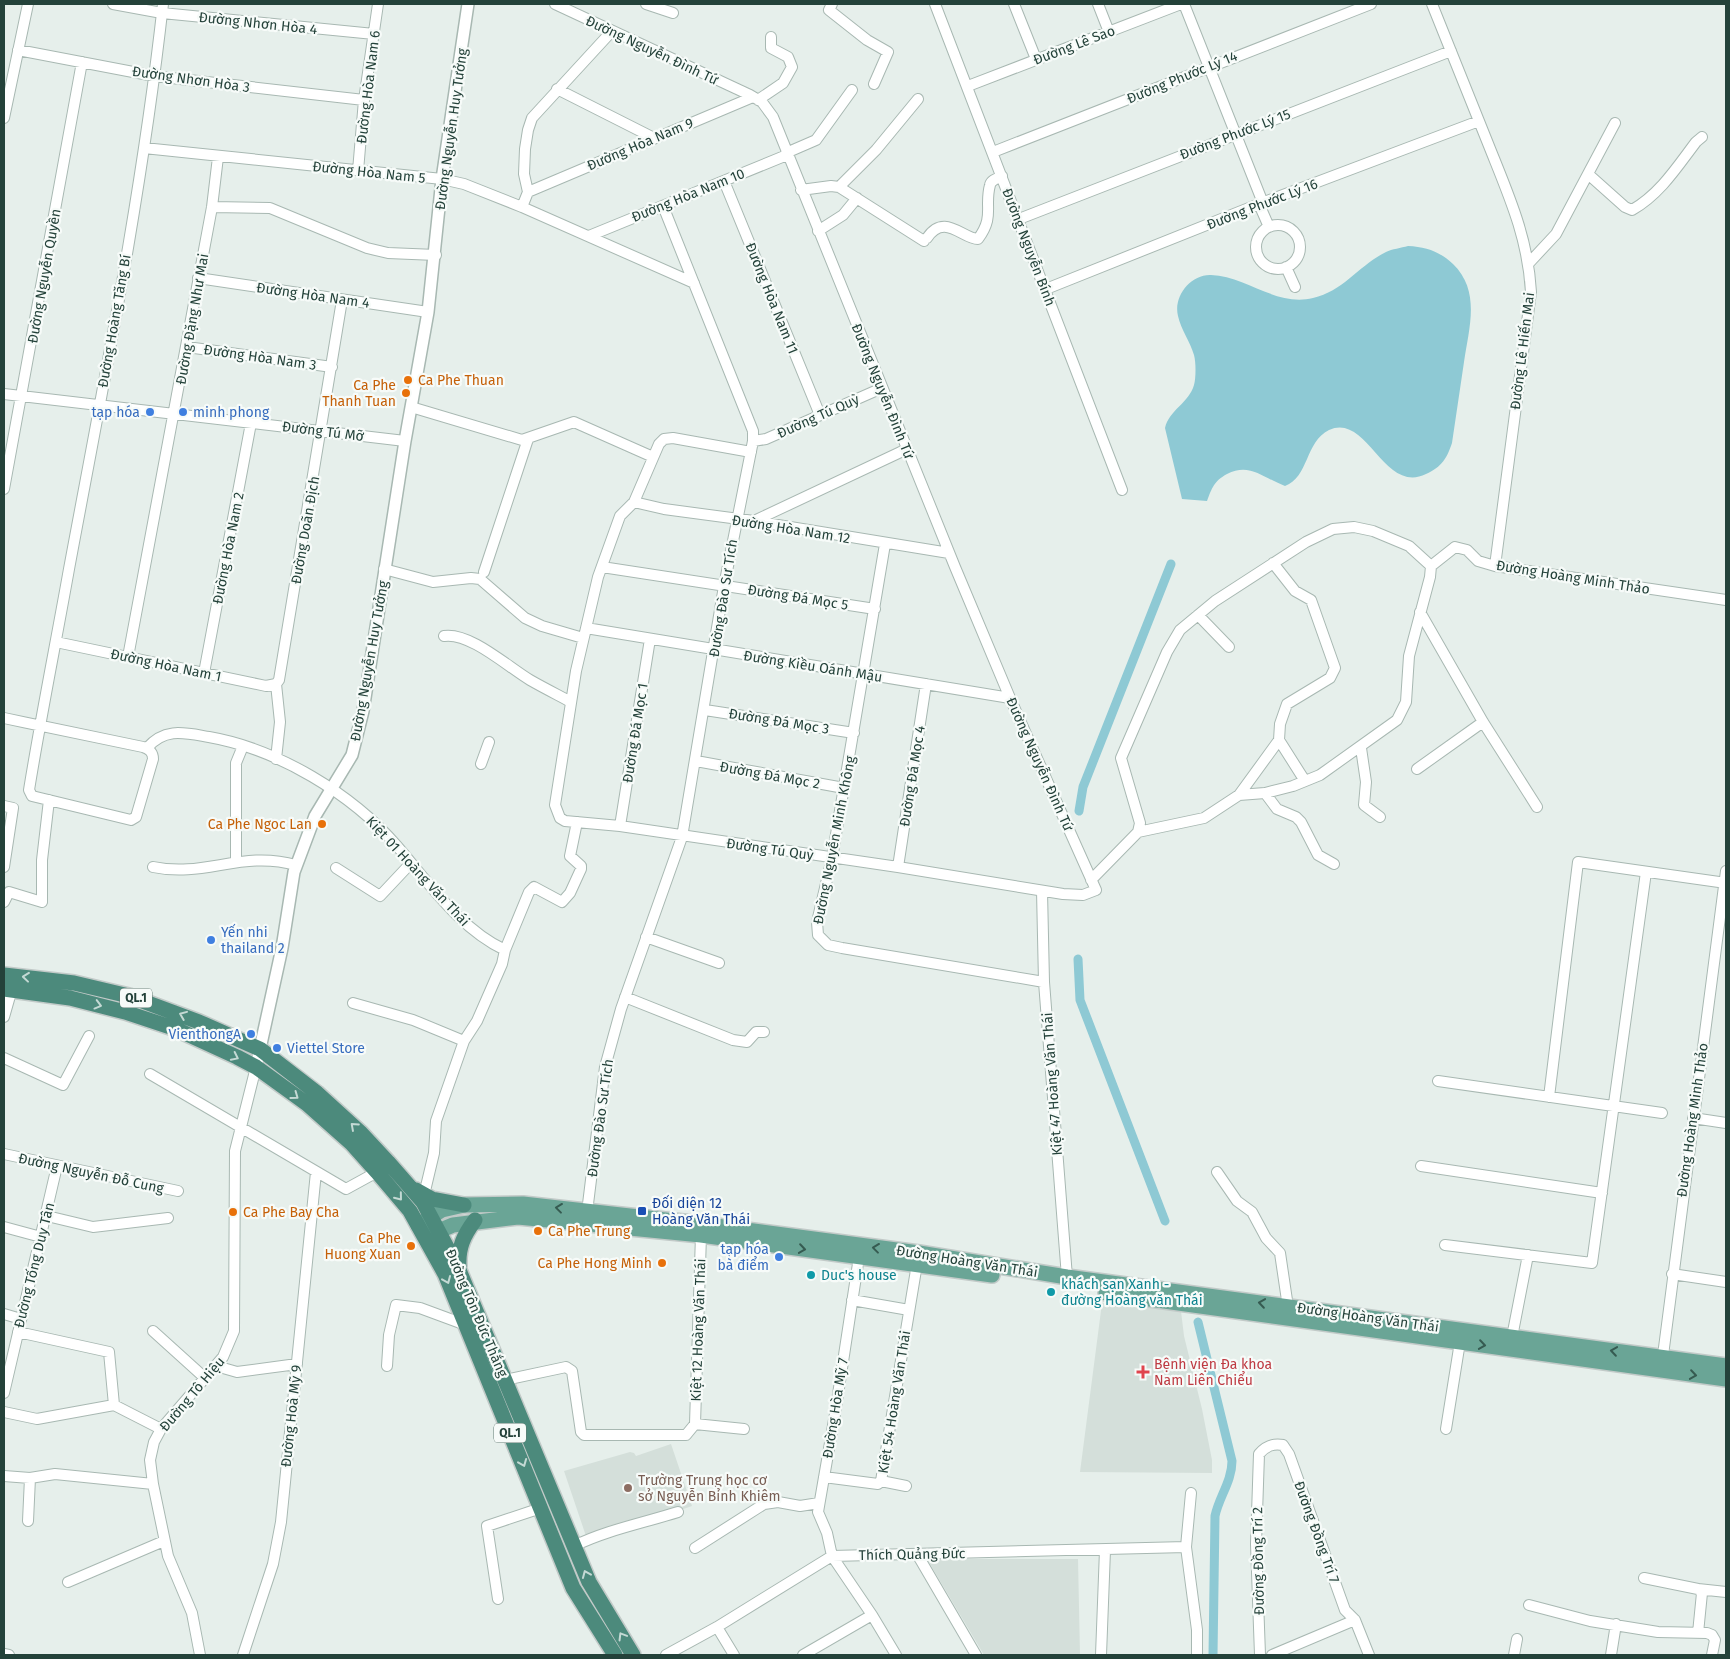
<svg xmlns="http://www.w3.org/2000/svg" width="1730" height="1659" viewBox="0 0 1730 1659" font-family="'Fira Sans',sans-serif">
  <style>
    .built { fill: #d4dfda }
    .water { fill: #8ec9d4 }
    .lines { fill: none; stroke-linecap: round; stroke-linejoin: round }
    .canal { stroke: #8ec9d4; stroke-width: 9 }
    .minor-casing { stroke: #a8b8b2; stroke-width: 12 }
    .tertiary-casing { stroke: #a8b8b2; stroke-width: 14 }
    .primary-casing { stroke: #c2cac8; stroke-width: 18 }
    .trunk-casing { stroke: #c2cac8; stroke-width: 18 }
    .minor { stroke: #fff; stroke-width: 10 }
    .tertiary { stroke: #fff; stroke-width: 11 }
    .primary { stroke: #6aa596; stroke-width: 15 }
    .trunk { stroke: #4c8a7c; stroke-width: 15 }
    .oneway { stroke: #c4d9d4 }
    .oneway2 { stroke: #365b51 }
    .food-dot { fill: #e8710a; stroke: #f7fbf9; stroke-width: 2 }
    .shop-dot { fill: #3f7fe0; stroke: #f7fbf9; stroke-width: 2 }
    .transit-dot { fill: #1a4fb4; stroke: #f7fbf9; stroke-width: 2 }
    .culture-dot { fill: #0f9aa8; stroke: #f7fbf9; stroke-width: 2 }
    .health-dot { fill: #e0444e; stroke: #f7fbf9; stroke-width: 2 }
    .education-dot { fill: #8d6e63; stroke: #f7fbf9; stroke-width: 2 }
    .labels { text-anchor: middle; stroke-width: 4.5; stroke-linejoin: round; paint-order: stroke }
    .shield { fill: #f7fbf9; stroke: #637a73; stroke-width: 1 }
    .shield-label { font-size: 12px; font-weight: bold; fill: #24423a }
    .street-label { font-size: 14px; fill: #24423a; stroke: #f7fbf9 }
    .food-label { font-size: 14px; fill: #c56008; stroke: #f7fbf9; text-anchor: end }
    .shop-label { font-size: 14px; fill: #366cbe; stroke: #f7fbf9; text-anchor: end }
    .transit-label { font-size: 14px; fill: #164399; stroke: #f7fbf9; text-anchor: start }
    .culture-label { font-size: 14px; fill: #0d838f; stroke: #f7fbf9; text-anchor: start }
    .health-label { font-size: 14px; fill: #be3a42; stroke: #f7fbf9; text-anchor: start }
    .education-label { font-size: 14px; fill: #785e54; stroke: #f7fbf9; text-anchor: start }
  </style>
  <rect width="100%" height="100%" fill="#e6efeb"/>
  <path class="built" d="M1102,1303l79,8 3,25 18,73 10,51v13l-132,-1z
    M671,1444l21,62 -104,36 -24,-71 66,-19 4,1 2,3z
    M927,1559h151l2,96h-96z"/>
  <path class="water" d="M1408,246c18,1 31,5 45,18 28,27 16,64 11,98 -4,27 -8,54 -12,81 -5,15 -10,24 -26,31 -42,21 -59,-62 -97,-44 -24,12 -20,47 -44,56 -22,-8 -35,-24 -58,-12 -13,7 -15,14 -20,27l-25,-2 -17,-71c4,-18 24,-25 29,-43 2,-7 2,-23 0,-30 -4,-14 -13,-25 -16,-39 -5,-20 13,-42 33,-41 35,1 65,32 102,23 31,-7 46,-33 73,-46 6,-3 15,-4 22,-6z"/>
  <g class="lines">
    <path class="canal" d="M1079,811l4,-24 88,-223
      M1078,959l2,41 85,221
      M1198,1322l34,139c0,20 -13,36 -17,55l-2,139"/>
    <g class="minor-casing">
      <path id="minor" d="M113,4l49,9 212,21
        M555,4l195,91 12,7 11,15 182,450 55,131 86,192 -13,5 -20,-1 -165,-27 -278,-41 -55,-5 -5,-3 -5,-13 21,-134 22,-94 22,-61 14,-14 25,-58 5,-5 9,-1 78,14
        M646,4l27,9
        M832,4l-3,6 38,30 21,12 -14,32
        M935,4l187,486
        M1014,4l22,55
        M1098,4l11,28
        M1184,4l79,199
        M1432,4c19,47 38,95 57,142 20,50 39,92 42,146l-36,274
        M18,50l136,26 210,24
        M968,86l213,-82
        M557,89l97,49
        M758,100l25,-17 9,-16 -4,-10 -17,-9v-11
        M4,118l24,-114
        M144,148l298,31 22,5 58,23 172,76
        M993,152l378,-148
        M786,153l30,-13 36,-50
        M358,171l6,-71 14,-96
        M1588,174l37,33 7,3c28,-16 45,-43 64,-68l6,-5
        M724,181l96,234
        M839,187l37,-37 42,-51
        M801,190l30,-4 8,1 85,54
        M528,192l225,-95
        M1259,204l10,23
        M212,207l58,1 97,40 21,5 48,2
        M522,207l6,-15 -4,-18 1,-25 3,-19 4,-12 80,-87
        M1019,219l432,-168
        M1256 247a22 22 0 1 1 44 0a22 22 0 1 1-44 0Z
        M818,231l25,-16 14,-17
        M589,236l198,-81
        M927,238c17,-26 36,1 51,1 17,-23 6,-32 12,-54 1,-5 8,-7 12,-9
        M1529,263l27,-29 59,-111
        M1286,267l9,20
        M198,278l230,34
        M1046,289l213,-85 220,-83
        M187,347l145,20
        M4,394l401,47
        M411,407l111,33 52,-18 79,35
        M753,441l13,-2 116,-51
        M4,489l78,-427
        M634,502l30,7 90,12 195,32
        M754,521l153,-72
        M885,544l-53,314 -15,64 1,13 10,10 14,3 202,34
        M1273,563l22,28 16,9 24,68 -5,10 -43,26 -7,20 -1,16 26,41
        M602,567l273,42
        M384,569l49,13 38,-4 9,1 45,39 17,8 41,12
        M484,572l44,-133
        M1420,612l63,110 54,85
        M1198,615l31,32
        M586,628l424,70
        M444,636c26,-4 64,31 86,44 14,8 28,15 41,22
        M56,642l210,44 10,-2
        M128,657l84,-450 6,-50
        M204,673l47,-250
        M705,710l149,23
        M4,718c46,10 92,19 139,29 6,2 10,5 10,12l-17,58 -5,3 -99,-24 -3,-6c12,-74 27,-148 40,-221 35,-188 73,-376 94,-565
        M147,748c18,-21 38,-15 62,-11 69,12 143,57 188,109 32,37 63,83 108,104
        M1361,748l5,34 -2,23 16,12
        M276,759l4,-37 -4,-38 3,-4 63,-380
        M696,761l148,27
        M481,764l8,-22
        M1417,769l66,-47
        M1265,793l12,16 19,8 5,5 17,33 16,9
        M1239,795l40,-55
        M4,806l9,2 -9,59
        M620,826l30,-187
        M1138,832l66,-14 35,-23 26,-2 28,-7 27,-11 77,-55 9,-18 3,-46 21,-79 1,-11 24,-19 12,3 11,11 17,5 231,34
        M236,861v-98l7,-17
        M153,867c52,11 88,-17 143,-2
        M898,867l28,-183
        M336,868l44,28 31,-33
        M1091,880l47,-48 2,-9 -19,-65 46,-106 13,-22 35,-29 91,-59 27,-13 21,-2 19,4 36,15 22,20
        M1042,891l2,91 23,295
        M4,902l5,-10 33,10v-42l7,-60
        M646,937l73,26
        M625,997l108,43 14,2 9,-10h8
        M353,1003l60,17 51,21
        M4,1017l8,-28
        M4,1058l59,27 26,-49
        M150,1074l196,115 31,-17
        M1438,1081l224,32
        M1549,1097l29,-235 148,21
        M1693,1118l33,5
        M4,1154l174,37
        M1421,1166l181,27
        M1217,1172l20,29 15,11 14,26 14,15 8,54
        M424,1195l10,-42 2,-32 28,-80 13,-20 25,-57 3,-14 24,-58 5,-5 28,15 8,-9 11,-24v-3l-11,-10 7,-34
        M587,1212l18,-145 16,-58 61,-172 42,-251 29,-145v-10l-90,-225
        M47,1216l46,11 75,-9
        M4,1227l37,10
        M1445,1245l147,18 54,-391
        M859,1257l-24,157 -17,98 9,21 5,23 40,59 24,40
        M1672,1274l54,8
        M852,1300l57,10
        M4,1314l17,5
        M153,1331l52,47
        M18,1332l91,20 5,53
        M1512,1337l16,-82
        M1662,1363l64,-492
        M216,1366l21,6 60,-8
        M387,1366l2,-31 7,-30 24,3 46,17
        M505,1380l61,-13 6,4 9,61 3,3h102l9,-11 6,-189
        M4,1393l53,-227
        M4,1412l33,7 77,-14 47,24
        M695,1424l49,5
        M1446,1429l14,-87
        M4,1476l26,2 25,-4 98,10
        M824,1477l54,7 3,-3 36,-217
        M881,1481l25,5
        M1191,1493l-5,54 11,83v25
        M28,1521l2,-43
        M574,1546c33,-16 69,-23 104,-34
        M695,1548l69,-44 14,-2 22,4 19,-3
        M917,1554l59,101
        M1644,1578l54,11 4,4 -4,40
        M68,1582l96,-41
        M1698,1589l28,3
        M498,1599l-11,-73 54,-18
        M1529,1605l61,16 68,11 49,1 5,2 3,5 -3,15
        M717,1627l17,28
        M4,1654l5,1
        M200,1655l-8,-42 -24,-57 -15,-72 -3,-24 4,-18 7,-13 62,-72 11,-26 1,-180 21,-84
        M243,1655l30,-91 8,-42 35,-350
        M666,1655l51,-28 115,-71 354,-9
        M803,1655l69,-40
        M1101,1655l4,-105
        M1260,1655l-4,-111 3,-90c7,-8 14,-11 24,-9l6,9 56,156 10,10 14,35
        M1272,1655l83,-35
        M1514,1655l3,-16
        M1611,1655l5,-31"/>
    </g>
    <g class="tertiary-casing">
      <path id="tertiary" d="M256,1067l26,-119 12,-76 21,-56 37,-61 11,-44 42,-270 23,-129 14,-133 26,-175"/>
    </g>
    <g class="primary-casing">
      <path id="primary" d="M418,1225l24,-15 22,-5 59,-1 178,20 218,29 148,24 659,89
        M427,1236l26,-11 65,-8 183,18 291,40
        M1106,1293l620,86"/>
    </g>
    <g class="trunk-casing">
      <path id="trunk" d="M4,975l70,8 55,13 70,26 61,27 57,44 44,40 27,29 35,40 36,68 130,312 44,73
        M4,989l66,9 55,14 51,17 61,28 19,10 51,37 45,40 25,28 33,39 35,63 128,314 42,67
        M416,1190l16,9 32,6
        M459,1266c-1,-19 5,-31 16,-46"/>
    </g>
    <use href="#minor" class="minor"/>
    <use href="#tertiary" class="tertiary"/>
    <use href="#primary" class="primary"/>
    <use href="#trunk" class="trunk"/>
  </g>
  <defs><path id="oneway-chevron" d="M-2-3.5L2.5 0L-2 3.5" fill="none" stroke-width="1.6" stroke-linecap="round" stroke-linejoin="round" transform="scale(1.25)"/></defs>
  <g class="oneway">
    <use href="#oneway-chevron" transform="translate(26 977) rotate(-174)"/>
    <use href="#oneway-chevron" transform="translate(98 1005) rotate(15)"/>
    <use href="#oneway-chevron" transform="translate(183 1015) rotate(-158)"/>
    <use href="#oneway-chevron" transform="translate(235 1057) rotate(26)"/>
    <use href="#oneway-chevron" transform="translate(295 1096) rotate(36)"/>
    <use href="#oneway-chevron" transform="translate(354 1126) rotate(-138)"/>
    <use href="#oneway-chevron" transform="translate(399 1197) rotate(51)"/>
    <use href="#oneway-chevron" transform="translate(447 1280) rotate(67)"/>
    <use href="#oneway-chevron" transform="translate(523 1463) rotate(68)"/>
    <use href="#oneway-chevron" transform="translate(586 1574) rotate(-113)"/>
    <use href="#oneway-chevron" transform="translate(622 1636) rotate(-121)"/>
  </g>
  <g class="oneway2">
    <use href="#oneway-chevron" transform="translate(559 1208) rotate(-173)"/>
    <use href="#oneway-chevron" transform="translate(876 1248) rotate(-173)"/>
    <use href="#oneway-chevron" transform="translate(802 1249) rotate(8)"/>
    <use href="#oneway-chevron" transform="translate(1262 1303) rotate(-172)"/>
    <use href="#oneway-chevron" transform="translate(1482 1345) rotate(8)"/>
    <use href="#oneway-chevron" transform="translate(1614 1351) rotate(-172)"/>
    <use href="#oneway-chevron" transform="translate(1693 1375) rotate(8)"/>
  </g>
  <g class="food-dot">
    <circle cx="408" cy="380" r="5"/>
    <circle cx="406" cy="393" r="5"/>
    <circle cx="322" cy="824" r="5"/>
    <circle cx="233" cy="1212" r="5"/>
    <circle cx="538" cy="1231" r="5"/>
    <circle cx="411" cy="1246" r="5"/>
    <circle cx="662" cy="1263" r="5"/>
  </g>
  <g class="shop-dot">
    <circle cx="150" cy="412" r="5"/>
    <circle cx="183" cy="412" r="5"/>
    <circle cx="211" cy="940" r="5"/>
    <circle cx="251" cy="1034" r="5"/>
    <circle cx="277" cy="1048" r="5"/>
    <circle cx="779" cy="1257" r="5"/>
  </g>
  <rect class="transit-dot" x="637" y="1206" width="10" height="10" rx="2.5"/>
  <g class="culture-dot">
    <circle cx="811" cy="1275" r="5"/>
    <circle cx="1051" cy="1292" r="5"/>
  </g>
  <path class="health-dot" d="M1140.5 1364.5h5v5h5v5h-5v5h-5v-5h-5v-5h5z"/>
  <circle class="education-dot" cx="628" cy="1488" r="5"/>
  <g class="labels">
    <g class="shield">
      <rect x="120" y="988.5" width="32" height="19" rx="4"/>
      <rect x="494" y="1423.5" width="32" height="19" rx="4"/>
    </g>
    <g class="shield-label">
      <text x="136" y="1002">QL.1</text>
      <text x="510" y="1437">QL.1</text>
    </g>
    <g class="street-label">
      <text transform="translate(258 23) rotate(6)" y="5">Đường Nhơn Hòa 4</text>
      <text transform="translate(1074 45) rotate(-21)" y="5">Đường Lê Sao</text>
      <text transform="translate(652 50) rotate(25)" y="5">Đường Nguyễn Đình Tứ</text>
      <text transform="translate(1182 77) rotate(-22)" y="5">Đường Phước Lý 14</text>
      <text transform="translate(191 79) rotate(8)" y="5">Đường Nhơn Hòa 3</text>
      <text transform="translate(368 87) rotate(-83)" y="5">Đường Hòa Nam 6</text>
      <text transform="translate(451 129) rotate(-82)" y="5">Đường Nguyễn Huy Tưởng</text>
      <text transform="translate(1235 134) rotate(-21)" y="5">Đường Phước Lý 15</text>
      <text transform="translate(640 144) rotate(-23)" y="5">Đường Hòa Nam 9</text>
      <text transform="translate(369 172) rotate(6)" y="5">Đường Hòa Nam 5</text>
      <text transform="translate(688 195) rotate(-22)" y="5">Đường Hòa Nam 10</text>
      <text transform="translate(1262 204) rotate(-21)" y="5">Đường Phước Lý 16</text>
      <text transform="translate(1029 247) rotate(69)" y="5">Đường Nguyễn Bính</text>
      <text transform="translate(44 276) rotate(-80)" y="5">Đường Nguyễn Quyền</text>
      <text transform="translate(313 295) rotate(8)" y="5">Đường Hòa Nam 4</text>
      <text transform="translate(772 298) rotate(68)" y="5">Đường Hòa Nam 11</text>
      <text transform="translate(192 319) rotate(-80)" y="5">Đường Đặng Như Mai</text>
      <text transform="translate(114 321) rotate(-80)" y="5">Đường Hoàng Tăng Bí</text>
      <text transform="translate(1522 351) rotate(-83)" y="5">Đường Lê Hiến Mai</text>
      <text transform="translate(260 357) rotate(8)" y="5">Đường Hòa Nam 3</text>
      <text transform="translate(883 391) rotate(68)" y="5">Đường Nguyễn Đình Tứ</text>
      <text transform="translate(818 416) rotate(-24)" y="5">Đường Tú Quỳ</text>
      <text transform="translate(323 431) rotate(7)" y="5">Đường Tú Mỡ</text>
      <text transform="translate(791 529) rotate(9)" y="5">Đường Hòa Nam 12</text>
      <text transform="translate(305 530) rotate(-80)" y="5">Đường Doãn Địch</text>
      <text transform="translate(228 548) rotate(-79)" y="5">Đường Hòa Nam 2</text>
      <text transform="translate(1573 577) rotate(9)" y="5">Đường Hoàng Minh Thảo</text>
      <text transform="translate(798 597) rotate(9)" y="5">Đường Đá Mọc 5</text>
      <text transform="translate(723 598) rotate(-81)" y="5">Đường Đào Sư Tích</text>
      <text transform="translate(369 661) rotate(-80)" y="5">Đường Nguyễn Huy Tưởng</text>
      <text transform="translate(166 665) rotate(12)" y="5">Đường Hòa Nam 1</text>
      <text transform="translate(813 666) rotate(9)" y="5">Đường Kiều Oánh Mậu</text>
      <text transform="translate(779 721) rotate(9)" y="5">Đường Đá Mọc 3</text>
      <text transform="translate(635 733) rotate(-81)" y="5">Đường Đá Mọc 1</text>
      <text transform="translate(1040 764) rotate(66)" y="5">Đường Nguyễn Đình Tứ</text>
      <text transform="translate(770 775) rotate(10)" y="5">Đường Đá Mọc 2</text>
      <text transform="translate(912 776) rotate(-81)" y="5">Đường Đá Mọc 4</text>
      <text transform="translate(834 840) rotate(-79)" y="5">Đường Nguyễn Minh Không</text>
      <text transform="translate(770 849) rotate(8)" y="5">Đường Tú Quỳ</text>
      <text transform="translate(418 871) rotate(47)" y="5">Kiệt 01 Hoàng Văn Thái</text>
      <text transform="translate(1052 1084) rotate(-94)" y="5">Kiệt 47 Hoàng Văn Thái</text>
      <text transform="translate(600 1118) rotate(-82)" y="5">Đường Đào Sư Tích</text>
      <text transform="translate(1692 1120) rotate(-82)" y="5">Đường Hoàng Minh Thảo</text>
      <text transform="translate(91 1173) rotate(12)" y="5">Đường Nguyễn Đỗ Cung</text>
      <text transform="translate(967 1261) rotate(9)" y="5">Đường Hoàng Văn Thái</text>
      <text transform="translate(34 1265) rotate(-76)" y="5">Đường Tống Duy Tân</text>
      <text transform="translate(477 1313) rotate(67)" y="5">Đường Tôn Đức Thắng</text>
      <text transform="translate(1368 1317) rotate(8)" y="5">Đường Hoàng Văn Thái</text>
      <text transform="translate(698 1330) rotate(-88)" y="5">Kiệt 12 Hoàng Văn Thái</text>
      <text transform="translate(192 1394) rotate(-50)" y="5">Đường Tô Hiệu</text>
      <text transform="translate(894 1402) rotate(-81)" y="5">Kiệt 54 Hoàng Văn Thái</text>
      <text transform="translate(835 1408) rotate(-81)" y="5">Đường Hòa Mỹ 7</text>
      <text transform="translate(291 1416) rotate(-84)" y="5">Đường Hoà Mỹ 9</text>
      <text transform="translate(1317 1532) rotate(70)" y="5">Đường Đồng Trí 7</text>
      <text transform="translate(912 1554) rotate(-1)" y="5">Thích Quảng Đức</text>
      <text transform="translate(1258 1561) rotate(-91)" y="5">Đường Đồng Trí 2</text>
    </g>
    <g class="food-label">
      <text x="418" y="385" text-anchor="start">Ca Phe Thuan</text>
      <text x="396" y="390">Ca Phe<tspan x="396" dy="16">Thanh Tuan</tspan></text>
      <text x="312" y="829">Ca Phe Ngoc Lan</text>
      <text x="243" y="1217" text-anchor="start">Ca Phe Bay Cha</text>
      <text x="548" y="1236" text-anchor="start">Ca Phe Trung</text>
      <text x="401" y="1243">Ca Phe<tspan x="401" dy="16">Huong Xuan</tspan></text>
      <text x="652" y="1268">Ca Phe Hong Minh</text>
    </g>
    <g class="shop-label">
      <text x="140" y="417">tạp hóa</text>
      <text x="193" y="417" text-anchor="start">minh phong</text>
      <text x="221" y="937" text-anchor="start">Yến nhi<tspan x="221" dy="16">thailand 2</tspan></text>
      <text x="241" y="1039">VienthongA</text>
      <text x="287" y="1053" text-anchor="start">Viettel Store</text>
      <text x="769" y="1254">tạp hóa<tspan x="769" dy="16">bà điểm</tspan></text>
    </g>
    <g class="transit-label">
      <text x="652" y="1208">Đối diện 12<tspan x="652" dy="16">Hoàng Văn Thái</tspan></text>
    </g>
    <g class="culture-label">
      <text x="821" y="1280">Duc's house</text>
      <text x="1061" y="1289">khách sạn Xanh -<tspan x="1061" dy="16">đường Hoàng văn Thái</tspan></text>
    </g>
    <g class="health-label">
      <text x="1154" y="1369">Bệnh viện Đa khoa<tspan x="1154" dy="16">Nam Liên Chiểu</tspan></text>
    </g>
    <g class="education-label">
      <text x="638" y="1485">Trường Trung học cơ<tspan x="638" dy="16">sở Nguyễn Bỉnh Khiêm</tspan></text>
    </g>
  </g>
  <rect width="1730" height="1659" fill="none" stroke="#24423a" stroke-width="10"/>
</svg>
